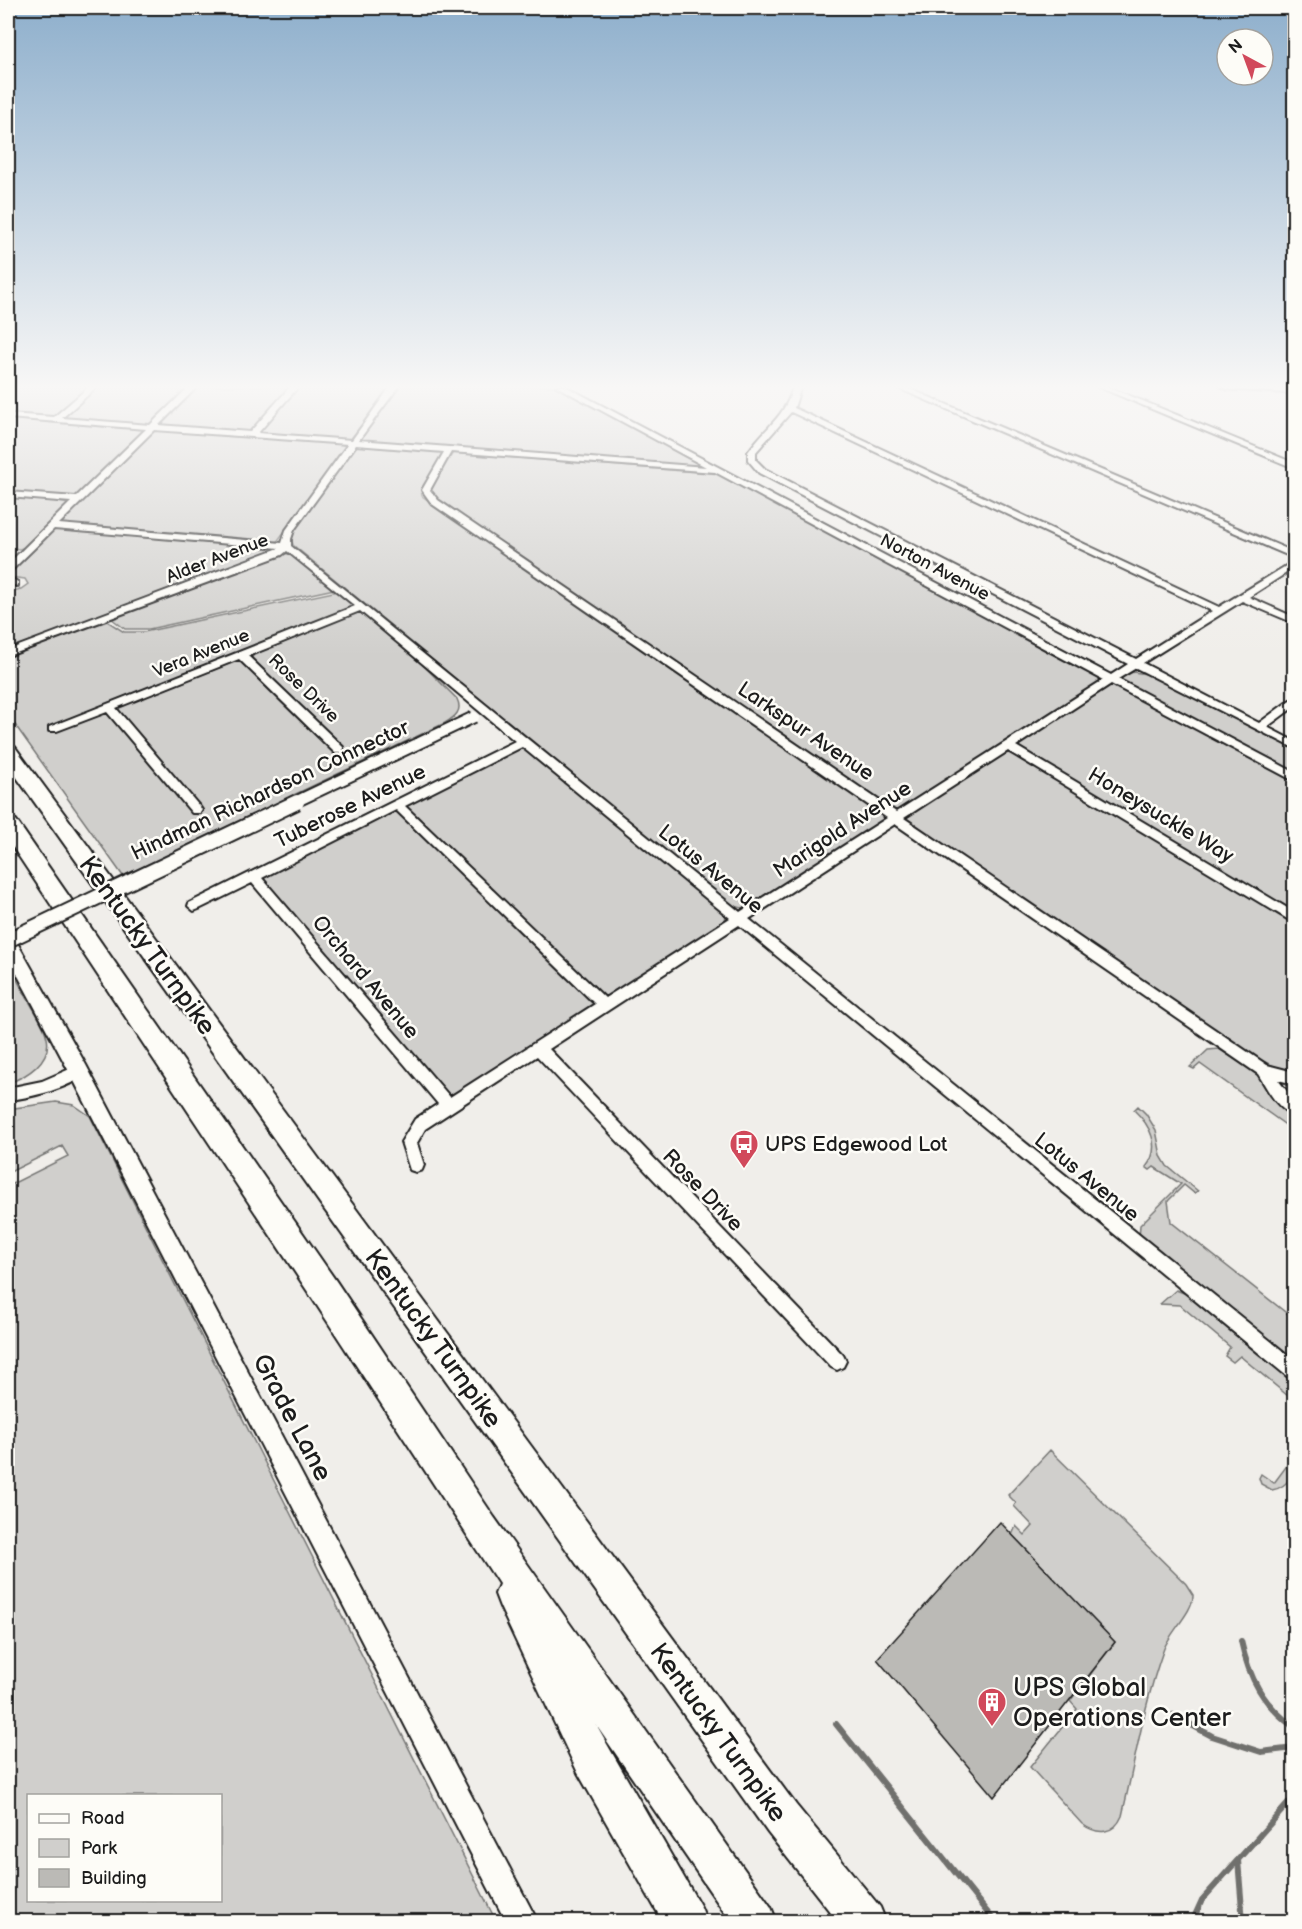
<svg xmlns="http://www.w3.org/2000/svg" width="1302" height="1929" viewBox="0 0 1302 1929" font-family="'Balsamiq Sans',sans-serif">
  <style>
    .green { fill: #d0cfcc; stroke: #767674; stroke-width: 1.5; fill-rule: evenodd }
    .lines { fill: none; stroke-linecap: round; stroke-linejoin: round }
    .stream { stroke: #706f6d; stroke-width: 6 }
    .building { fill: #bbbab6; stroke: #1c1c1c; stroke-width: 1.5 }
    .minor-casing { stroke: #1c1c1c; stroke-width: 4 }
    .secondary-casing { stroke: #1c1c1c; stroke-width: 4 }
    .primary-casing { stroke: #1c1c1c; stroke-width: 5 }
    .motorway-casing { stroke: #1c1c1c; stroke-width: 4 }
    .minor { fill: #fdfcf7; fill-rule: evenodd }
    .secondary { fill: #fdfcf7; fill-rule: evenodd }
    .primary { fill: #fdfcf7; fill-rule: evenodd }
    .motorway { fill: #fdfcf7; fill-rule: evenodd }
    .minor-bridge-far1-casing { stroke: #1c1c1c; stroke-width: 14; stroke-linecap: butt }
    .minor-bridge-casing { stroke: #1c1c1c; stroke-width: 18; stroke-linecap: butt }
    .minor-bridge-far1 { stroke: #fdfcf7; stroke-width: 10 }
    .minor-bridge { stroke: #fdfcf7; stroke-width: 14 }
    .labels { text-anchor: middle; stroke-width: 5; stroke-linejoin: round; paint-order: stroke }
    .far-street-label { font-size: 18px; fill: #1c1c1c; stroke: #fdfcf7 }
    .street-label { font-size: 21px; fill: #1c1c1c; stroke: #fdfcf7 }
    .poi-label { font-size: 21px; fill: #1c1c1c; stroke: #fdfcf7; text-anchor: start }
    .near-street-label { font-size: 26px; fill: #1c1c1c; stroke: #fdfcf7 }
    .near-poi-label { font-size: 26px; fill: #1c1c1c; stroke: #fdfcf7; text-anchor: start }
  </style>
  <rect width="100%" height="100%" fill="#f0eeea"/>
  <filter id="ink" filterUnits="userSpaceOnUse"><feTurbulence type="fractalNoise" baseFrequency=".0167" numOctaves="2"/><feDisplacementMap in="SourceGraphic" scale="12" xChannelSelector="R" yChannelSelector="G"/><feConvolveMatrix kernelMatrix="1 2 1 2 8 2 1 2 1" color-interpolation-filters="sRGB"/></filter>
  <g filter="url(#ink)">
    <path class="green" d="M8,386h83l-38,32 -45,-3z
      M96,386h95l-42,40 -86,-9 5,-7z
      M196,386h96l-43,47 -89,-8 3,-6z
      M297,386h95l-43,55 -91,-7z
      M398,386h158l152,81 -350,-26z
      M8,417l119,10 18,2 -69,67 -68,-3z
      M153,430l184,13 10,3 -71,97 -220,-19z
      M355,446l88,6 -5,13 -17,25 1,6 462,318 1,6 -135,86 -8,2 -11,-3 -438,-360 -2,-8 2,-6z
      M453,453l268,21 385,204 -206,133 -7,1 -462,-316 -1,-9z
      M8,497l34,2 27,5 -43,43 -7,2 -11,-2z
      M54,528l223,19 -2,3 -169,66 -98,35v-59l13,-3 7,-5 -3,-5 -15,-2 -1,-5z
      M285,554h6l43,35 -185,40h-24l-14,-11z
      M338,591l15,13 -2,5 -302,119 3,4 52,-20 17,5 -3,-8 2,-3 119,-46 98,92 7,-4 -93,-89 3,-5 103,-42h5l40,32 55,55c6,12 -2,18 -12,24l-322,153 -115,-161v-60l94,-34h5l17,11h20z
      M1133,672l14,2 147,75v26l-173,-93 1,-5z
      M1111,683l183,98v134l-273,-165 -3,-5 3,-4z
      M521,746l205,169 -1,6 -116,76 -9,-1 -197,-192z
      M1009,753l22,10 263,159v153l-38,-17 -352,-240 97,-63z
      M396,810l197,191 2,5 -143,90 -7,-2 -183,-216z
      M8,963c8,15 16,30 25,45 5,9 12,19 14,30 5,23 -21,39 -39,45z
      M1219,1049l39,25 27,35 9,7v15l-94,-67 -6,5 -4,-2 18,-17z
      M56,1102l18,3 16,11 406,805h-488v-735l60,-30 -6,-10 -54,27v-64zM28,1796h192v104h-192z
      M1138,1106l8,8 10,16 5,26 6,10 31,25 -4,2 -10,-8 -16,16 3,21 123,97v45l-155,-127 1,-12 41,-41 -27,-17 -4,3 -4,-3c16,-20 4,-42 -12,-57z
      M1176,1290l13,5 105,85v21l-54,-45 -7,6 -8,-6 5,-9 -50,-42 -20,-1z
      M1050,1450l136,134 7,11c1,16 -25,39 -30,56 -19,53 -28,110 -41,165 -8,19 -25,19 -40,8l-52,-57 47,-58 -7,-8 45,-59 -103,-107 4,-9 9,9 8,-9 -19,-20 2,-3 -8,-8z
      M1294,1456c1,15 -4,31 -22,34l-11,-6 -2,-6 2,-4 13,9z"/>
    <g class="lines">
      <path class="stream" d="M1241,1641c8,37 22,64 53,86
        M1173,1715l39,21 49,16 33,-4
        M836,1724l159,198
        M1238,1860l5,62
        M1192,1922l10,-22 92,-103"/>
    </g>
    <path class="building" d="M1000,1522l115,120 -121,155 -117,-138z"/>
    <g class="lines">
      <g class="minor-casing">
        <path id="minor" d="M90,386h8l-36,32 88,7 40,-39h8l-39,39 91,7 41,-46h8l-41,47 94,7 39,-54h8l-40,54 347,27 -150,-81h9l546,289 17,-11 -369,-191 -11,-13v-8c17,-25 38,-35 45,-66h8l-7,22 425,199 75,-46v7l-45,29 45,20v6l-52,-22 -99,62 116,60 31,-23 4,-1v8l-27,20 27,14v7l-158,-80 -18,11 176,93v9l-183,-97 -95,62 278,166v11l-286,-172 -104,67 363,247 27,7v12l-16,-4 16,20v15c-17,-5 -27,-27 -36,-41l-363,-250 -146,95 545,441v20l-6,-3 -549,-452 -190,124 294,306 3,6 -3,6 -6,3 -6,-3 -294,-311 -112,73 -8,14 7,22 -2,5 -6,2 -6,-2 -9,-28 14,-23 23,-15 -186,-221 -53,26 -5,2 -6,-5 1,-3 326,-162 -155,-130 -112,45 95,91v6h-8l-96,-94 -123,49 84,99 2,3 -2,3h-8l-85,-101 -50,19h-8v-4l306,-121 -68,-55 -5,4 -274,101v-6l271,-102 -225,-19 -43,42 -3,1v-8l63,-62 -63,-5v-5l68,5 70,-68 -138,-11v-4l46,3zM791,412l421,199 -76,48 -371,-190 -9,-9v-8zM154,430l194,14 -62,86 -4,13 -223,-19zM356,445l88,7 -22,38 10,14 455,314 -147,94 -449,-366v-7l3,-9zM451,452l264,20 388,208 -207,132 -458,-312 -8,-10zM522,747l208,171 -125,80 -200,-192zM396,810l199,194 -145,93 -188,-219z
          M893,386h10l391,166v6z
          M1096,386h10l188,77v5z
          M8,577l10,5v4l-10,-2z
          M79,1065l5,2 2,4c-8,16 -61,28 -78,29v-12l34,-7z"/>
      </g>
      <g class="secondary-casing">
        <path id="secondary" d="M8,935l6,2 72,128 452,857h-32l-434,-845 -64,-120z"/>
      </g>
      <g class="primary-casing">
        <path id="primary" d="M1221,386l73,1v6l-67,-4z"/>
      </g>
      <g class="motorway-casing">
        <path id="motorway" d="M8,745l7,2 781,1058 84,102 6,15h-48l-70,-89 -760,-1068z
          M8,818l8,2 320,461 158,236 277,390 6,15h-46l-135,-197 105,182 6,15h-44l-85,-149 -78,-166 -5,-13 4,-10 -185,-283 -306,-461z"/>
      </g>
      <use href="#minor" class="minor"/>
      <use href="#secondary" class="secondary"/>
      <use href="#primary" class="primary"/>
      <use href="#motorway" class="motorway"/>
      <g class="minor-bridge-far1-casing">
        <path id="minor-bridge-far1" d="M293,803l181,-86"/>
      </g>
      <g class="minor-bridge-casing">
        <path id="minor-bridge" d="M8,940l289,-138"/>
      </g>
      <use href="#minor-bridge-far1" class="minor-bridge-far1"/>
      <use href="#minor-bridge" class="minor-bridge"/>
    </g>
  </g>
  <linearGradient id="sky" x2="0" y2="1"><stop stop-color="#8eafcc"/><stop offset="0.59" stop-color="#f8f7f6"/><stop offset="1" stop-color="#f8f7f6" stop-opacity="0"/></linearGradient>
  <rect width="1302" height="656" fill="url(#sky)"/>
  <defs>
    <g id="bus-pin" transform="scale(1.5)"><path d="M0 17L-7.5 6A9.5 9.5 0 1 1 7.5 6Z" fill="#d1495b" stroke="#fdfcf7"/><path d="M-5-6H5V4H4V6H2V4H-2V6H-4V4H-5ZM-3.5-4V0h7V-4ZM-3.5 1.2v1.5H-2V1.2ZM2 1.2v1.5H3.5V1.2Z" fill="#fff"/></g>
    <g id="building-pin" transform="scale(1.5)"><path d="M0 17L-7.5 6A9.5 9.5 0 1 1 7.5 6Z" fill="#d1495b" stroke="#fdfcf7"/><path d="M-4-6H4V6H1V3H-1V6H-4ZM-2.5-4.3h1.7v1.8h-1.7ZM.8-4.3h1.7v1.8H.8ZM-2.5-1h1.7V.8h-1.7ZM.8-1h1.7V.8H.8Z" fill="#fff"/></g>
  </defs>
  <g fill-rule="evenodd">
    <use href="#bus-pin" x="744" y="1144"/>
    <use href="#building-pin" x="992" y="1702"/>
  </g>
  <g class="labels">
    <g class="far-street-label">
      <text transform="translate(217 558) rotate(-21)" y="6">Alder Avenue</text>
      <text transform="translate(935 567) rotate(28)" y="6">Norton Avenue</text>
      <text transform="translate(201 653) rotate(-22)" y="6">Vera Avenue</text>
      <text transform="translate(304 688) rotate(44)" y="6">Rose Drive</text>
    </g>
    <g class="street-label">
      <text transform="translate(806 731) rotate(34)" y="7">Larkspur Avenue</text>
      <text transform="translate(270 790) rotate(-25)" y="7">Hindman Richardson Connector</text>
      <text transform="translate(350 806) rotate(-26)" y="7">Tuberose Avenue</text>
      <text transform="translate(1161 815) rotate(31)" y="7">Honeysuckle Way</text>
      <text transform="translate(842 829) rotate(-33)" y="7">Marigold Avenue</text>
      <text transform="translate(711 869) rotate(39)" y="7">Lotus Avenue</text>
      <text transform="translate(366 977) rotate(50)" y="7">Orchard Avenue</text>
      <text transform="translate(1087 1177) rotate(39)" y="7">Lotus Avenue</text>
      <text transform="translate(703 1190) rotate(46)" y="7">Rose Drive</text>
    </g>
    <g class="poi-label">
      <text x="765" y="1151">UPS Edgewood Lot</text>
    </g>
    <g class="near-street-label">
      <text transform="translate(148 945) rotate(54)" y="9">Kentucky Turnpike</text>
      <text transform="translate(434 1338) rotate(54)" y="9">Kentucky Turnpike</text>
      <text transform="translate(293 1417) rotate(62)" y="9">Grade Lane</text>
      <text transform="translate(719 1732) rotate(54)" y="9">Kentucky Turnpike</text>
    </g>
    <g class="near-poi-label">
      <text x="1013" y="1696">UPS Global<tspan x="1013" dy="30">Operations Center</tspan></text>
    </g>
  </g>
  <rect width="1302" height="1929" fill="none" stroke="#fdfcf7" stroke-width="30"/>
  <rect x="15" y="15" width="1272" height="1899" fill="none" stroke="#1c1c1c" stroke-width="2" filter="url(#ink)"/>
  <rect x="27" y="1794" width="195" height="108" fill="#fdfcf7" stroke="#a3a29f" stroke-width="1.5"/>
  <rect x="39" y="1814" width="30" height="9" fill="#fdfcf7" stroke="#a3a29f" stroke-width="1.5"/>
  <text x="81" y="1824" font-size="18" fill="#1c1c1c">Road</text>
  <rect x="39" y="1839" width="30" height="18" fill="#d0cfcc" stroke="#a3a29f" stroke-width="1.5"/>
  <text x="81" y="1854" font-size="18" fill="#1c1c1c">Park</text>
  <rect x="39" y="1869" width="30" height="18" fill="#bbbab6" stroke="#a3a29f" stroke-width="1.5"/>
  <text x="81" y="1884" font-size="18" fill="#1c1c1c">Building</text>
  <g transform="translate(1245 57) rotate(319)"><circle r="28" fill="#fdfcf7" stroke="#a3a29f" stroke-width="1.5"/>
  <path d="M0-4.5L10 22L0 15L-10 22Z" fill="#d1495b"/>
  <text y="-9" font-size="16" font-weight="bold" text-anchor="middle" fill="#1c1c1c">N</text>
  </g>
</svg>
